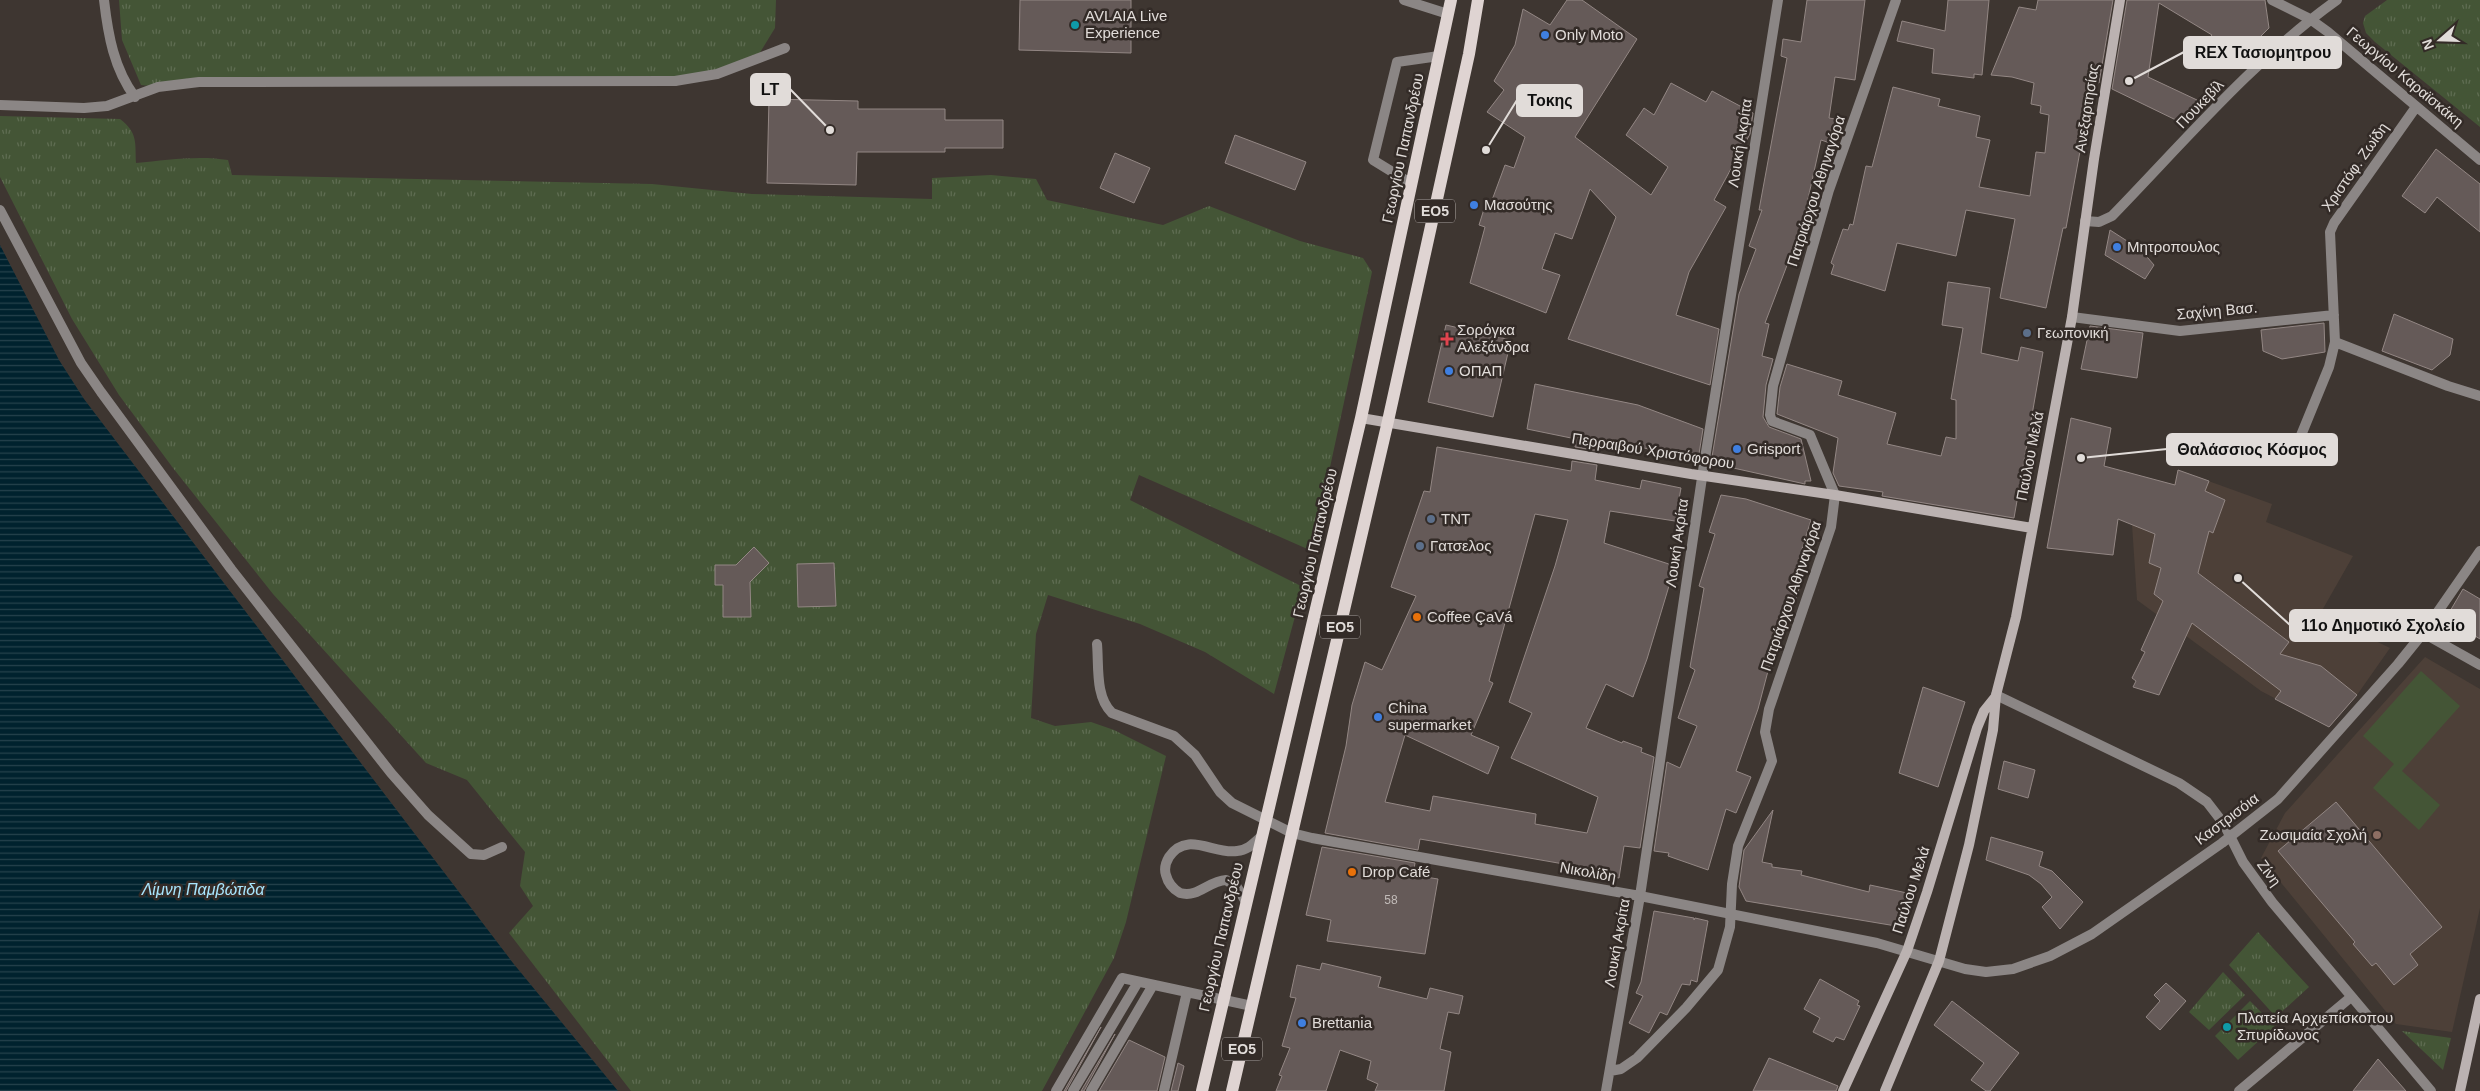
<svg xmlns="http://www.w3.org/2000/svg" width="2480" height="1091" viewBox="0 0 2480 1091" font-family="Helvetica,sans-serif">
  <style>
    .built { fill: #4d4038 }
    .grass { fill: url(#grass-tufts) }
    .garden { fill: #445536 }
    .water { fill: url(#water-rules) }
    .building { fill: #655a58; stroke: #938784; fill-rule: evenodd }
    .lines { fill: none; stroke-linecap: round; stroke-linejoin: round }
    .lane { stroke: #8b8685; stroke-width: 10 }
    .street { stroke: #8b8685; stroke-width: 10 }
    .secondary { stroke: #bbb2b1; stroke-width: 10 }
    .primary { stroke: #dfd4d2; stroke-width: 12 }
    .culture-dot { fill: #0f9aa8; stroke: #332b27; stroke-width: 2 }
    .shop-dot { fill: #3f7fe0; stroke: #332b27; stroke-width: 2 }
    .service-dot { fill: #5c6f8a; stroke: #332b27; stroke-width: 2 }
    .health-dot { fill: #e0444e; stroke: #332b27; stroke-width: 2 }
    .food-dot { fill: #e8710a; stroke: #332b27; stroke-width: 2 }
    .education-dot { fill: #8d6e63; stroke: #332b27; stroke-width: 2 }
    .labels { text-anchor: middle; stroke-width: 5; stroke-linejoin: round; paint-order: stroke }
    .number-label { font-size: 12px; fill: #c2bcb9 }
    .shield { fill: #332b27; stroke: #ada7a4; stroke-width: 1 }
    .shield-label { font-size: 14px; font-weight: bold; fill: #e1dcd9 }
    .poi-label { font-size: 15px; fill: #e1dcd9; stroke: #332b27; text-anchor: start }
    .street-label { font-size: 15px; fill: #e1dcd9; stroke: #332b27 }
    .water-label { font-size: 16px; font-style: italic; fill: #a8e5fd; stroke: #332b27 }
    .leader { fill: none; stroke: #e1dcd9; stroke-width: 2 }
    .callout-dot { fill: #e1dcd9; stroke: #332b27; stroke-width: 2 }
    .callout { fill: #e1dcd9; stroke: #e1dcd9; stroke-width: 2 }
    .callout-label { font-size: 16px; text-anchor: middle; font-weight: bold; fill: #111 }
  </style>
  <defs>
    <pattern id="grass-tufts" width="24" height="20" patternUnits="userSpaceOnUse" patternTransform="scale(1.25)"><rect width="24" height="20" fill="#445536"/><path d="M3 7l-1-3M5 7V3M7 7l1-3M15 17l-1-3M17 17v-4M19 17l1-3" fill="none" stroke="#5f6d52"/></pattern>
    <pattern id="water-rules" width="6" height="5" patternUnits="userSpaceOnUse" patternTransform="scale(1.25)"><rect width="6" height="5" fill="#00222e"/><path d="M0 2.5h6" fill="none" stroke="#25424c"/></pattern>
  </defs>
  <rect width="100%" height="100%" fill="#3e3631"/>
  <path class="built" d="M2178,470l94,34 -6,18 87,34 -33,58 70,34 -33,47 -28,32 -68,-36 -124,-91 -6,-91 43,-24z
    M2425,657l55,32v219l-28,124 -56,-8 -135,-166 24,-45z"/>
  <path class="grass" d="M119,0h657l-1,28 -19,31 -81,22 -517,6 -17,-2 -19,-45z
    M2387,0h93v127l-105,-85 -9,-9 -3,-10 2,-7z
    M0,116l120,3c18,14 15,23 16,44 30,-3 63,-8 92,-3l4,15 420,9 100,10 180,5v-21l59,-3 45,4 11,21 116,25 46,-19 91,35 63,17 9,14 -60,279 -173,-76 -9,25 173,87 -29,107 -69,-42 -65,-28 -92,-29 -12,39 -5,84 24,8 36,-4 23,8 52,26 -40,166 -12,36 -72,133h-411l-122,-158 24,-27 -13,-20 5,-34 -58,-72 -41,-17 -153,-169 -100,-126 -54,-73 -47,-76 -72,-142z
    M2258,932l51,55 -33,30 -47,-52z
    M2223,972l22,23 -36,35 -20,-18z
    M2250,1001l25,25 -37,34 -23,-24z
    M2402,1031l49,7 -8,32z"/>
  <path class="garden" d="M2421,671l39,35 -58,65 38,34 -21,25 -46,-42 21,-24 -31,-28z"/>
  <path class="water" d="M0,245l59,115 25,39 429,564 105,128h-618z"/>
  <path class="building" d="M1020,0h111v53l-112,-3z
    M1567,0h15l55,39 -62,98 76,58 17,-28 -42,-32 18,-27 10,7 17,-32 35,19 6,-11 41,22 -3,21 -36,66 12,7 -37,65 -13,43 43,14 -9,56 -142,-46 48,-122 -26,-28 -18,50 -17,-6 -13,36 18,6 -14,38 -76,-30 15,-56 -6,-2 5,-16 4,2 17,-46 9,3 11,-31 -38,-25 17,-22 -10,-9 21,-36 8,-36 27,16z
    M1807,0h58l-10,80 -20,-3 -6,41 12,2 -5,25 -15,-5 -19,86 -37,97 4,1 -7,32 11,3 -7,26 -3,32 6,10 32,12 10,42h-6v3l-94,-21 28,-169 17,-45 -7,-3 13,-36h-3l28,-152 -6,-2 2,-17 18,3z
    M1948,0h41l-7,75 -8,-1v4l-42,-5 2,-24 -37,-8 5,-20 43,10z
    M2038,0h75l-14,83 -6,-3 -27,148h-3l-17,80 -46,-10 15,-79 -49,-9 -10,46 -59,-13 -12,48 -54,-17 3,-9 -3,-2 12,-34 5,1 2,-6 3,1 13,-59 6,1 21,-80 47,12 -2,7 42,10 -4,21 14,3 -11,47 51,9 6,-44 9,1 4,-38 -9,-2 1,-7 -10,-2 3,-21 -22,-6 -21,-2 28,-68 17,3z
    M2127,0h138l4,28 -35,35 -26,-24 4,-4 -53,-32 -11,74 49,23 -19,21 -66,-32z
    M769,99l89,2v8h87v11h58v28h-58v4h-88l-1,33 -89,-2z
    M1235,135l71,27 -11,28 -70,-27z
    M2436,149l44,35v48l-43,-35 -12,16 -23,-17z
    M1115,153l35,15 -16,35 -34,-15z
    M2110,230l31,20 13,15 -9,14 -40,-24z
    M1948,282l42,6 -9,65 37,8 3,-14 22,5 -29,166 -132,-22 1,-4 -44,-6 -6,-13 5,-35 -61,-24 3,-27 7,-23 55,17 -4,14 58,18 -9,31 54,12 5,-19 10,2v-39l-5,-1 12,-71 -21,-3z
    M2394,314l59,25 -3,16 -18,15 -50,-19z
    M2324,323l1,29 -43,7 -19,-8 -2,-21z
    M1446,325l65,15 -18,77 -65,-15z
    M2090,326l53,7 -6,45 -56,-9z
    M1535,384l103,21 65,24 -5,31 -81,-18 -1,5 -16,-4 -1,8 -24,-4 1,-8 -49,-10z
    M2071,418l40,10 -7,38 71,19 3,-15 31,11 -4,10 20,9 -12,33 -4,-2 -11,42 91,69 -9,12 41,12 36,29 -28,32 -54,-28 6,-8 -89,-68 -33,72 -26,-8 3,-6 -4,-3 13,-26 -4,-2 22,-49 -9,-7 7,-26 -12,-5 6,-29 -37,-15 -5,36 -66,-7z
    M1437,447l134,24 1,-10 25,4 -2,15 45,9 2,-9 39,8 -6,33 -65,-10 -6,32 71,23 -28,93 -14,38 -27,-13 -20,44 36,15 1,-2 19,7 -1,4 13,5 -14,91 -16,-2 -5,32 -39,-7 1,-4 -161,-28 -2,11 -93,-17 21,-87 6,-41 13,-43 17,8 34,-74 -25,-9 33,-96 6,1zM1535,514l33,6 -13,46 -46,136 23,11 -21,45 87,39 -11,36 -52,-9 1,-10 -103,-18 -3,15 -45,-9 20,-67 83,39 11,-27 -28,-12 22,-52 -4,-2z
    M1721,495l25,4 65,21 -16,51 9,3 -14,42 -7,-2 -25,95 -22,62 15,6 -15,36 -10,-4 -18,61 -40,-14 1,-3 -15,-2 13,-89 13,6 17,-42 -19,-8 17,-48 -5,-3 14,-79 -5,-2 16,-52 -6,-2z
    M754,547l15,16 -19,19 1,35h-28v-32h-8v-20h21z
    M834,563l2,43 -38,1 -1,-43z
    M2463,589l17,10v40l-34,-21z
    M1923,687l42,15 -27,85 -39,-14z
    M2004,761l31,9 -7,28 -30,-9z
    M2336,802l106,125 -32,27 8,11 -24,20 -18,-22 -4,3 -19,-22 2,-2 -77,-91z
    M1773,810l-11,52 10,2v3l30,4 -1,4 68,17 1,-7 37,8 -11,33 -150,-25 -7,-14 5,-37z
    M1991,837l52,15 -4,14 13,5 31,31 -23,27 -18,-22 10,-10 -11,-13 -12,-9 -43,-15z
    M1322,847l93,16 -2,12 25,4 -13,75 -98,-13 4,-21 -25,-5z
    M1654,911l40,7v2l1,-2 13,3 -11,61 -6,-2 -1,5 -8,-1 -15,31 -7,-3 -11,21 -20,-10 14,-27 -7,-3 5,-11z
    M1322,963l59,14 -3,10 49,12 3,-11 33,8 -4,18 -11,-2 -8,37 11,3 -7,39h-69l3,-7 -11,-5 4,-18 -31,-11 -14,41h-50l6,-15 -3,-1 11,-27 -8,-2 14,-48 -6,-1 7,-32 23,5z
    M1820,979l39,22 -2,4 3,1 -16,34 -8,-3 -3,5 -20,-10 7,-14 -16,-9z
    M2166,983l20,18 -26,29 -14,-13 14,-16 -6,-6z
    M1952,1001l67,52 -29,38h-4l-15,-11 13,-17 -50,-38z
    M1101,1027l-35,64h-2z
    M1115,1034l-31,57h-3z
    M1129,1040l36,17 -8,34h-58z
    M1769,1058l69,28 -2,5h-83z
    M2378,1059l28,32h-53z
    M1178,1063l6,3 -6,25h-7z"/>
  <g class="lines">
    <path class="lane" d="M1404,0l44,14
      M675,81l42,-7 68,-26
      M1412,184l-39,-24 24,-98 42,-6
      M1097,644c2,22 -2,53 15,69l62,23 21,19 25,37 12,11 34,17
      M1246,902l-9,-15 -11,-7c-18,1 -27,18 -46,13 -7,-4 -12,-10 -14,-18 -2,-6 0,-13 3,-18 18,-27 45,-2 68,-6 11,-1 17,-8 25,-15
      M1056,1091l66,-113 130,28
      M1073,1091l65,-109
      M1091,1091l62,-106
      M1164,1091l23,-99"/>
    <path class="street" d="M104,0c4,35 10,69 31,97
      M2272,0l38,19 18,13 152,128
      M0,105l84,3 23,-2 51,-19 41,-5 476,-1
      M0,210l81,153 20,29 130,177 160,204 37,42 43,39 13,1 18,-8
      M2085,221l14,1 13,-6c70,-72 143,-158 225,-216
      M2072,317l108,14 154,-16
      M2335,342l113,44 32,10
      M2295,450l34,-83 6,-25 -5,-110 4,-9 82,-116
      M2423,633l57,32
      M1996,695l183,88 28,19 17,22 19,38 29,40 159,189
      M1266,820l26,13 20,5 328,58 237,47 88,26 21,3 27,-3 37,-13 42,-22 130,-91 56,-44 120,-135 25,-31 57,-82
      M1610,1071l11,-2 16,-11 49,-50 32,-38 12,-43 2,-43 6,-38 34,-85 -7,-29 4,-23 62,-182 4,-32 -25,-60 -38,-14 -2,-6 3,-29 56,-196 67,-190
      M1606,1091l34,-195 63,-425 75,-471
      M2239,1091l112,-94"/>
    <path class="secondary" d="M1361,418l330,56 144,21 197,33
      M1843,1091l64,-140 20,-59 50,-164 7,-17 12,-15
      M1885,1091l54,-130 30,-116 24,-115 3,-35 20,-78 56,-300 22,-158 26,-159
      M2460,1091l20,-92"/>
    <path class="primary" d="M1202,1091l159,-673 90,-418
      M1232,1091l156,-670 81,-367 9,-54"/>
  </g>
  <g class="culture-dot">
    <circle cx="1075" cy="25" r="5"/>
    <circle cx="2227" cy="1027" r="5"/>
  </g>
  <g class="shop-dot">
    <circle cx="1545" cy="35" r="5"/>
    <circle cx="1474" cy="205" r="5"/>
    <circle cx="2117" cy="247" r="5"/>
    <circle cx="1449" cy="371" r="5"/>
    <circle cx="1737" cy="449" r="5"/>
    <circle cx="1378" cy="717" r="5"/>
    <circle cx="1302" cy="1023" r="5"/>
  </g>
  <g class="service-dot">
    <circle cx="2027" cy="333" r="5"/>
    <circle cx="1431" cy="519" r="5"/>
    <circle cx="1420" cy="546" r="5"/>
  </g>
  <path class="health-dot" d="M1444.5 331.5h5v5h5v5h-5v5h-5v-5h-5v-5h5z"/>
  <g class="food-dot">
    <circle cx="1417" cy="617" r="5"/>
    <circle cx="1352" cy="872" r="5"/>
  </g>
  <circle class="education-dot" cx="2377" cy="835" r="5"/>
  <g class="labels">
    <g class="number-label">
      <text x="1391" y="904">58</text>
    </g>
    <g class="shield">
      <rect x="1415" y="199.5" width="40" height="23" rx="4"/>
      <rect x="1320" y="615.5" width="40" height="23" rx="4"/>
      <rect x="1222" y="1037.5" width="40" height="23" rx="4"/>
    </g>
    <g class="shield-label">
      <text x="1435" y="216">ΕΟ5</text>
      <text x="1340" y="632">ΕΟ5</text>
      <text x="1242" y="1054">ΕΟ5</text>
    </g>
    <g class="poi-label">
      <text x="1085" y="21">AVLAIA Live<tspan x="1085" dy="17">Experience</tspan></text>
      <text x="1555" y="40">Only Moto</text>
      <text x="1484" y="210">Μασούτης</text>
      <text x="2127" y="252">Μητροπουλος</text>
      <text x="1457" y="335">Σορόγκα<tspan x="1457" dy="17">Αλεξάνδρα</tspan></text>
      <text x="2037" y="338">Γεωπονική</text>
      <text x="1459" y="376">ΟΠΑΠ</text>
      <text x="1747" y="454">Grisport</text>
      <text x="1441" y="524">TNT</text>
      <text x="1430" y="551">Γατσελος</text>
      <text x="1427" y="622">Coffee ÇaVá</text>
      <text x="1388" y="713">China<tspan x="1388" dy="17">supermarket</tspan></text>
      <text x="2367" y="840" text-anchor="end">Ζωσιμαία Σχολή</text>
      <text x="1362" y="877">Drop Café</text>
      <text x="2237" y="1023">Πλατεία Αρχιεπίσκοπου<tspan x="2237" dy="17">Σπυρίδωνος</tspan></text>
      <text x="1312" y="1028">Brettania</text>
    </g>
    <g class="street-label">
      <text transform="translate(2405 77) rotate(40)" y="5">Γεωργίου Καραϊσκάκη</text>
      <text transform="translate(2200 104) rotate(-46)" y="5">Πουκεβίλ</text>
      <text transform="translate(2087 108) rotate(-81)" y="5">Ανεξαρτησίας</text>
      <text transform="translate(1740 143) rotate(-81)" y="5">Λουκή Ακρίτα</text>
      <text transform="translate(1403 148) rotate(-78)" y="5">Γεωργίου Παπανδρέου</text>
      <text transform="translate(2355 167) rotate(-55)" y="5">Χριστόφ. Ζωίδη</text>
      <text transform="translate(1816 191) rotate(-72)" y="5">Πατριάρχου Αθηναγόρα</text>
      <text transform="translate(2217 311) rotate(-5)" y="5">Σαχίνη Βασ.</text>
      <text transform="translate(1653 451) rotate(9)" y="5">Περραιβού Χριστόφορου</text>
      <text transform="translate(2030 456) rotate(-79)" y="5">Παύλου Μελά</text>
      <text transform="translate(1315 543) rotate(-77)" y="5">Γεωργίου Παπανδρέου</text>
      <text transform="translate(1677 543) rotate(-82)" y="5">Λουκή Ακρίτα</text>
      <text transform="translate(1791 596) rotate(-71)" y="5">Πατριάρχου Αθηναγόρα</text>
      <text transform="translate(2227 819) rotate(-37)" y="5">Καστρισόια</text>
      <text transform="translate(1588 872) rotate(10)" y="5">Νικολίδη</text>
      <text transform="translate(2269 873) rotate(54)" y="5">Ζίνη</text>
      <text transform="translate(1911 890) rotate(-72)" y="5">Παύλου Μελά</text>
      <text transform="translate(1221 937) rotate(-77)" y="5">Γεωργίου Παπανδρέου</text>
      <text transform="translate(1617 943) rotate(-80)" y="5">Λουκή Ακρίτα</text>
    </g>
    <g class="water-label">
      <text x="203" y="895">Λίμνη Παμβώτιδα</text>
    </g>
  </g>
  <path class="leader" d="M2129 81L2184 52M830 130L790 89M1486 150L1517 100M2081 458L2167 449M2238 578L2290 625"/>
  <g class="callout-dot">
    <circle cx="2129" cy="81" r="5"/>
    <circle cx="830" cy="130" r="5"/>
    <circle cx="1486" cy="150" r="5"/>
    <circle cx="2081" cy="458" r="5"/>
    <circle cx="2238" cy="578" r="5"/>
  </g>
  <g class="callout">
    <rect x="2184" y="37" width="157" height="31" rx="5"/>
    <rect x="751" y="74" width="39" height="31" rx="5"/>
    <rect x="1517" y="85" width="65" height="31" rx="5"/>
    <rect x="2167" y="434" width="170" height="31" rx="5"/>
    <rect x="2290" y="610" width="185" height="31" rx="5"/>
  </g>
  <g class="callout-label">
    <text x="2263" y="58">REX Τασιομητρου</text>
    <text x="770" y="95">LT</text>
    <text x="1550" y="106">Τοκης</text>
    <text x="2252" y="455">Θαλάσσιος Κόσμος</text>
    <text x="2383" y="631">11ο Δημοτικό Σχολείο</text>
  </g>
  <g transform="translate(2440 40) rotate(250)" stroke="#332b27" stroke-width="4" paint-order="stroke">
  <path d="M0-4L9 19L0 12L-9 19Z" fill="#e1dcd9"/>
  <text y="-8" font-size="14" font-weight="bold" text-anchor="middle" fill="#e1dcd9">N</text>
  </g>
</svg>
